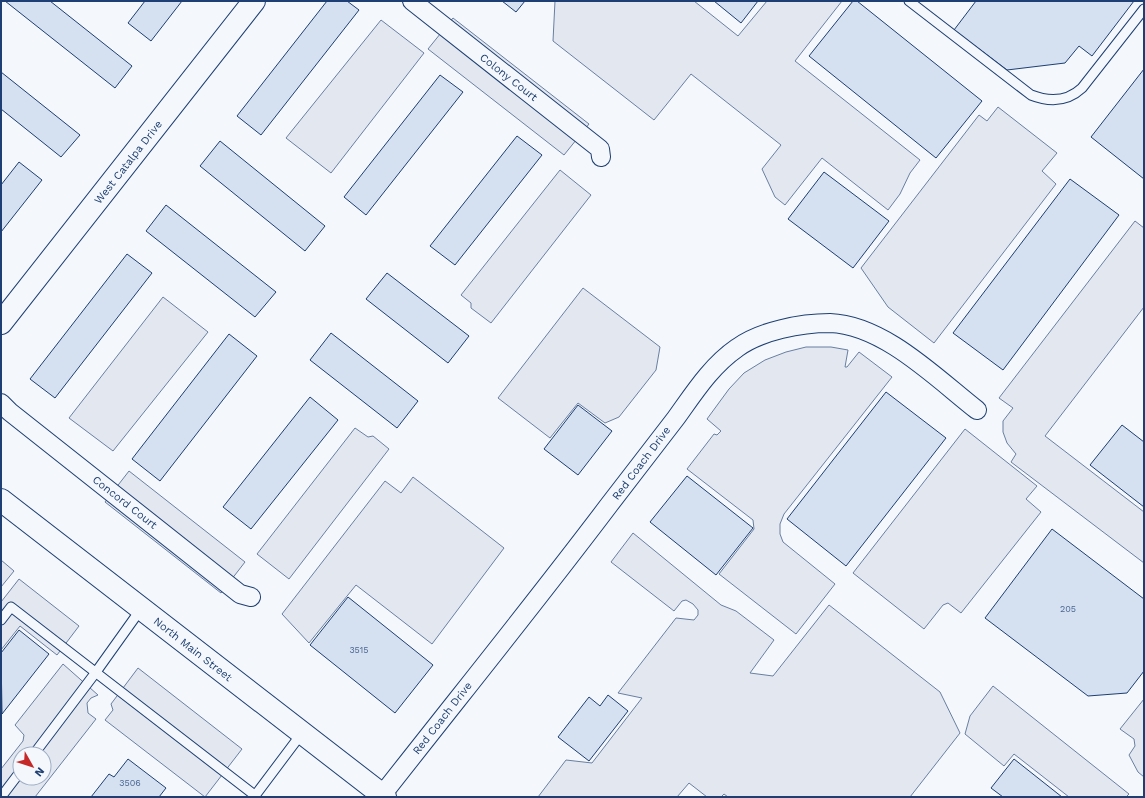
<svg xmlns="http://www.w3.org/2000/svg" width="1145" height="798" viewBox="0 0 1145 798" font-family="'Work Sans',sans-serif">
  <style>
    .parking { fill: #e3e8f0; stroke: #687fa3; fill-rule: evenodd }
    .building { fill: #d5e0f0; stroke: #1d3f73 }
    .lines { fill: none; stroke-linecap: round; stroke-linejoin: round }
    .lane-casing { stroke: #1d3f73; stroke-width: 11 }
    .street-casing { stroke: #1d3f73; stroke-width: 20 }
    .secondary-casing { stroke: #1d3f73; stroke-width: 24 }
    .lane { stroke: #f4f7fb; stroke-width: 9 }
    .street { stroke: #f4f7fb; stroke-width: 18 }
    .secondary { stroke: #f4f7fb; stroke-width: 22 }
    .labels { text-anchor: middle; stroke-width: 3; stroke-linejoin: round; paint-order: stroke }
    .number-label { font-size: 9px; fill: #4b6792 }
    .street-label { font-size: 11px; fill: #1d3f73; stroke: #f4f7fb }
  </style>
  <rect width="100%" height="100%" fill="#f4f7fb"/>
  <path class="parking" d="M555,1h139l44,35 29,-35h75l-47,60 125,99 -10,13 -10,21 -12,16 -66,-52 -37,47 -10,-8 -13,-28 19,-24 -90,-71 -37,46 -101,-79z
    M453,18l136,106 -25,31 -136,-106z
    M381,20l43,33 -93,120 -45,-35z
    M998,107l59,46 -15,18 14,13 -122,159 -46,-36 -27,-39 118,-153 8,6z
    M560,170l31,25 -100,128 -20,-15v-5l-10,-8z
    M1135,221l9,7v79l-99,129 99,76v51l-133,-101 5,-8 -9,-11 -4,-11v-11l10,-13 -14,-10z
    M583,288l77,59 -4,23 -37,47 -14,6 -27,-20 -28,35 -52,-40z
    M163,297l45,35 -95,119 -44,-33z
    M806,347h25l17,3 -3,17h2l12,-15 33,25 -108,137 -4,10v10l3,8 52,42 -39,50 -77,-60 35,-45 -1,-9 -66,-51 27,-35 3,1 4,-4 -14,-12 22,-30 15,-16 21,-13 21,-8z
    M355,428l13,9 5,-1 16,13 -100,130 -32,-25z
    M965,429l72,57 -11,13 15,13 -80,101 -13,-10 -5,2 -19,24 -71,-56z
    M129,471l116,91 -24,31 -116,-91z
    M413,477l91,71 -72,96 -76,-59 -47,58 -27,-29 103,-133 16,12z
    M633,533l88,72 15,6 38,29 -24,33 23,3 56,-71 111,87 20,41 -50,64h-182l-4,-3 -3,3h-14l-18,-14 -12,14h-139l28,-37 26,3 50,-65 -24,-5 58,-75 18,2 4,-5v-5l-5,-6 -7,-4 -4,1 -8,10 -63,-49z
    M1,560l13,11 -13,16z
    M19,579l60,47 -22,29 -37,-29 -19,24v-48z
    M63,664l35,31 -7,3 -4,5 1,10 8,6 -61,78h-34v-28l22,-28 1,-6 -9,-10zM20,754h24v24h-24z
    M138,668l104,81 -37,48 -100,-77 8,-10 -2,-6z
    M993,686l136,108 -3,3h-57l-55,-43 -10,12 -39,-32 5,-18z
    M1144,699v78l-6,-5 -9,-17 6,-9 -1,-7 -14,-10z"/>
  <path class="building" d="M5,1h45l82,65 -17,22z
    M145,1h37l-31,40 -23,-18z
    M327,1h20l12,9 -98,125 -24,-19z
    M502,1h23l-9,11z
    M714,1h44l-17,22z
    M853,1h4l125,100 -46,57 -127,-102z
    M976,1h158l-42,55 -13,-10 -14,17 -58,7 -53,-40z
    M1144,69v110l-53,-42z
    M1,72l79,63 -19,22 -60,-48z
    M440,75l23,17 -97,123 -22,-18z
    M517,136l25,19 -87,110 -25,-19z
    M220,141l105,85 -20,25 -105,-85z
    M19,162l23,18 -41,52v-47z
    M824,172l65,49 -36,47 -65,-49z
    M1070,179l49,36 -116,155 -50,-37z
    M166,205l110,87 -21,25 -109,-86z
    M127,254l25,19 -97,125 -25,-19z
    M387,273l82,63 -21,27 -82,-64z
    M331,333l87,68 -21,27 -87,-68z
    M229,334l28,22 -97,125 -28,-22z
    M886,392l60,46 -100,128 -59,-47z
    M310,397l28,23 -87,109 -28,-22z
    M578,405l34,26 -34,44 -34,-26z
    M1122,425l22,17v65l-54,-42z
    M687,476l66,52 -37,47 -66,-53z
    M1052,529l92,70v72l-17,22 -39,3 -103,-78z
    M348,597l85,68 -38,48 -85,-68z
    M19,630l30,24 -47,60 -1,-61z
    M608,695l20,16 -39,50 -31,-24 31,-40 11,9z
    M128,759l38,29 -7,9h-68l18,-23 5,3z
    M1014,759l48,38h-59l-12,-9z"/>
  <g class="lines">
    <g class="lane-casing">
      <path id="lane" d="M909,1l122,94c18,7 36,7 51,-7l62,-79
        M1,620l10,-13 246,190
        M34,754l62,-82 45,-63
        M1,797l19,-25
        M254,797l48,-64"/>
    </g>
    <g class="street-casing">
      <path id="street" d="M412,1l188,148 1,8
        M1,403l9,9 230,182 11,3
        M382,795c76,-97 153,-192 227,-290 22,-29 45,-58 67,-87 18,-25 35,-52 61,-70 23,-17 64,-25 93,-25 54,2 106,55 147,87"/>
    </g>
    <g class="secondary-casing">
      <path id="secondary" d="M1,323l253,-322
        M1,500l384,297"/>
    </g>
    <use href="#lane" class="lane"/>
    <use href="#street" class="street"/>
    <use href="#secondary" class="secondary"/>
  </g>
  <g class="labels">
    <g class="number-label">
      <text x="1068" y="612">205</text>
      <text x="359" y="653">3515</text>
      <text x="130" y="786">3506</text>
    </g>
    <g class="street-label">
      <text transform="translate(509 77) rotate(38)" y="4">Colony Court</text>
      <text transform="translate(128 162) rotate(-52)" y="4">West Catalpa Drive</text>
      <text transform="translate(641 463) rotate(-53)" y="4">Red Coach Drive</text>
      <text transform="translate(125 502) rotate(38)" y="4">Concord Court</text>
      <text transform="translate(193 649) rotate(38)" y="4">North Main Street</text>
      <text transform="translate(442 718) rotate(-52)" y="4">Red Coach Drive</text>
    </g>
  </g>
  <rect width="1145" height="798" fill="none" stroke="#1d3f73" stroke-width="4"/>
  <g transform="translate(32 766) rotate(129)"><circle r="19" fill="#f4f7fb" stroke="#9eadc5"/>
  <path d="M0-3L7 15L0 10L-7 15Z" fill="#c62828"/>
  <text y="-6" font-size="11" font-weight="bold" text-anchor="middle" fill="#1d3f73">N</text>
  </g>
</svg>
